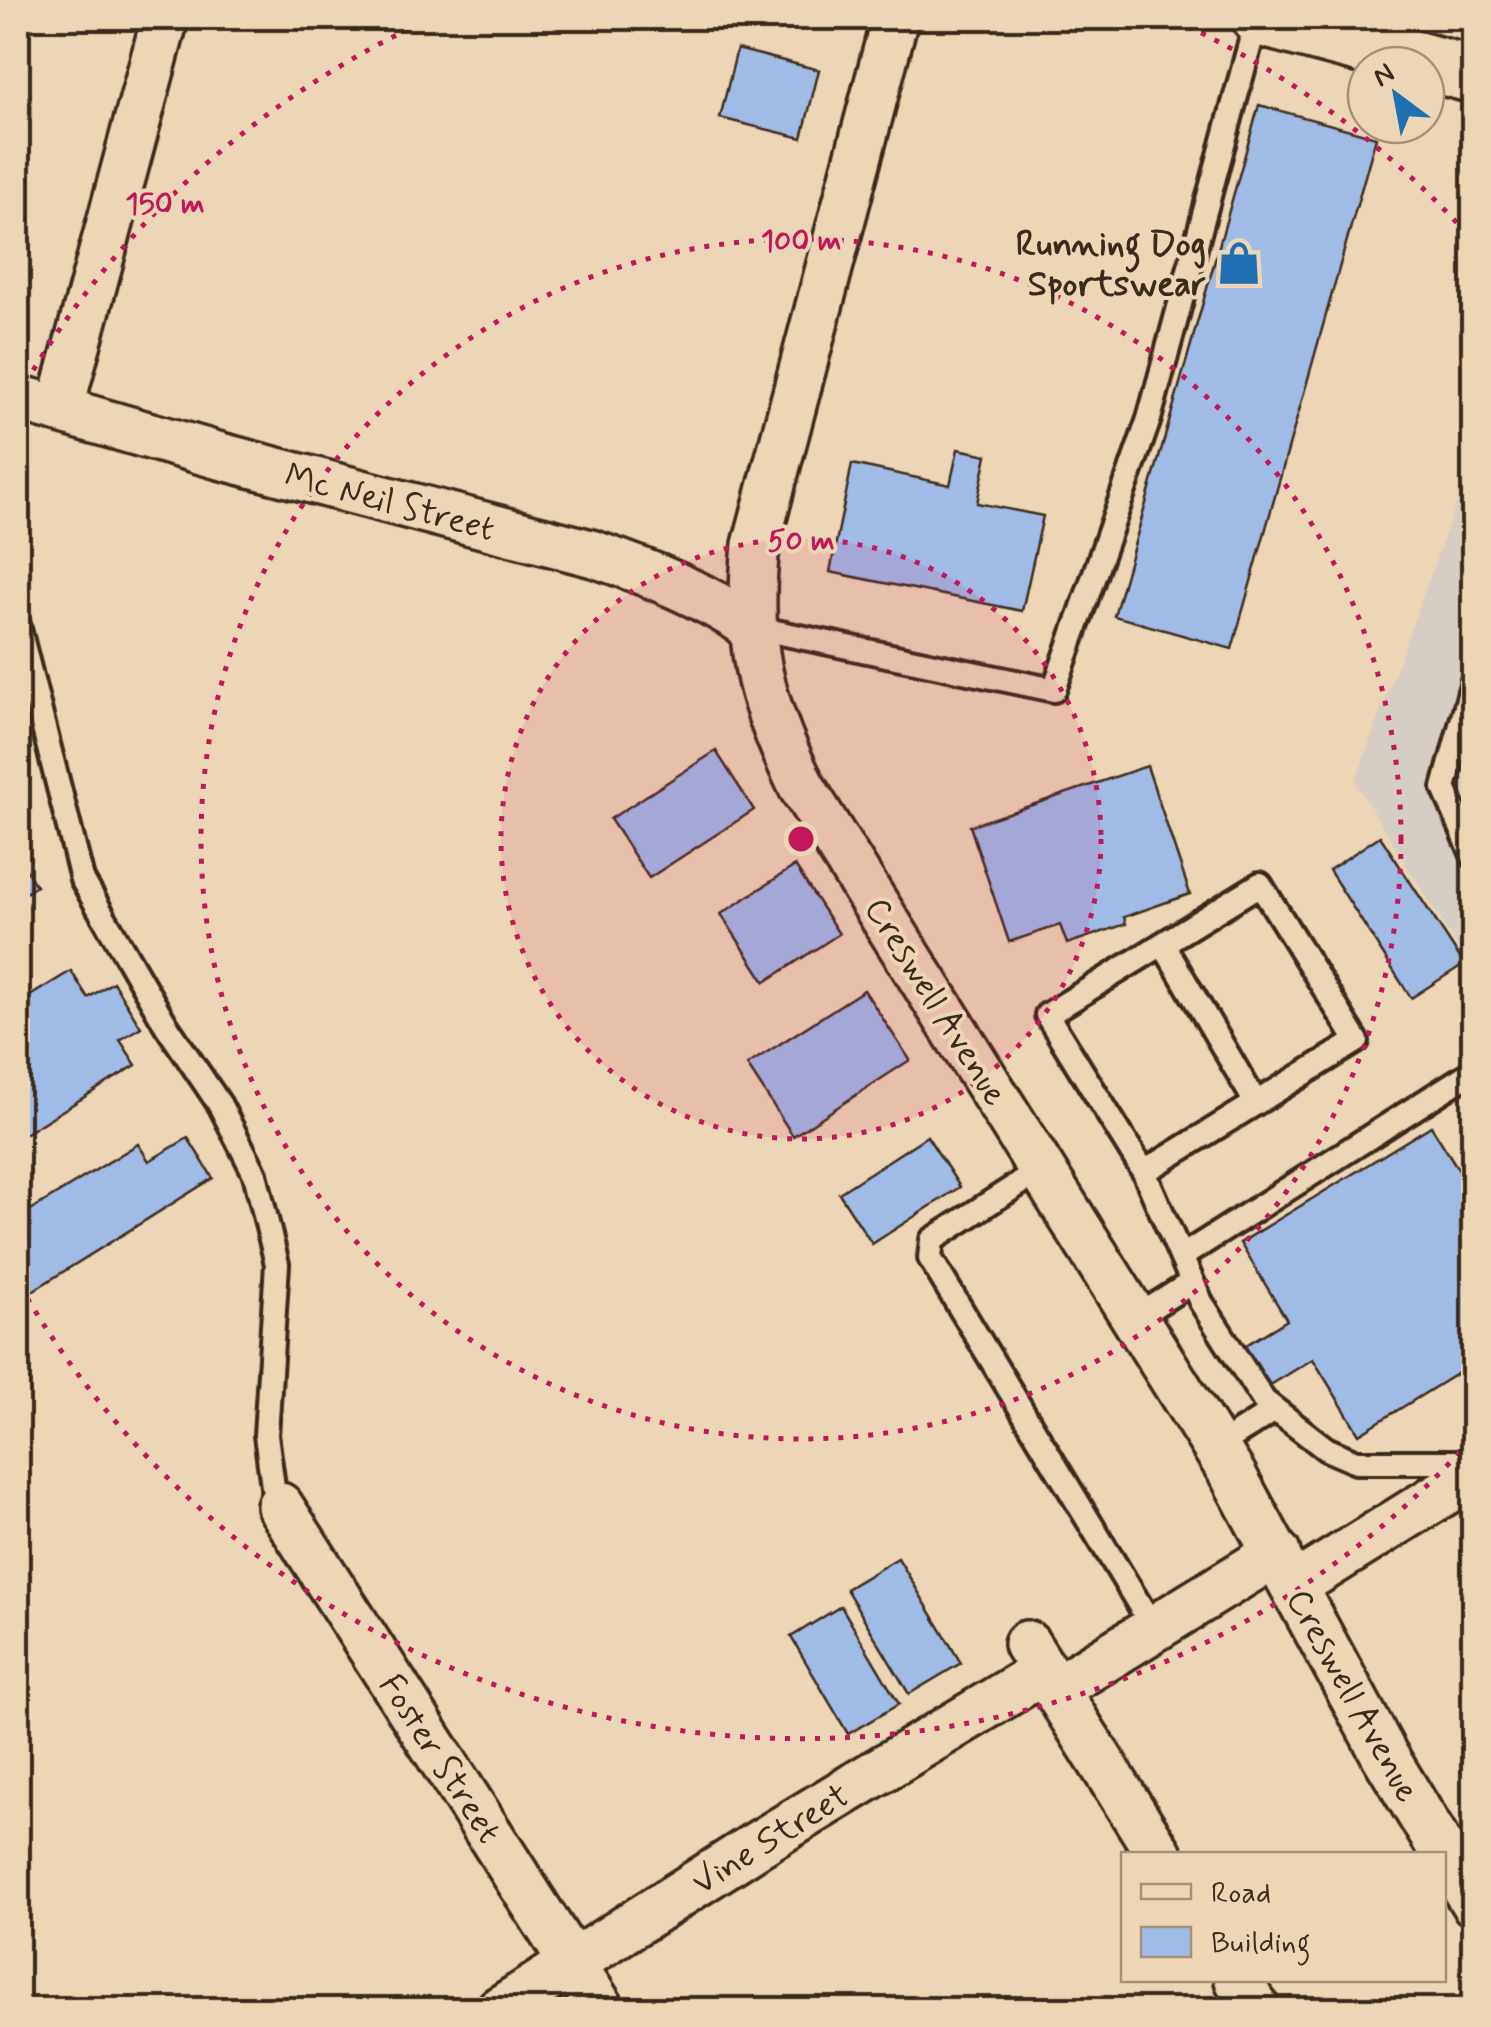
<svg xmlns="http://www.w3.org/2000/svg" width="1491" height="2027" viewBox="0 0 1491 2027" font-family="Mynerve,sans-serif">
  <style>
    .built { fill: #d6cec4 }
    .building { fill: #a1bbe7; stroke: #3b2a1e; stroke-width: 2.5 }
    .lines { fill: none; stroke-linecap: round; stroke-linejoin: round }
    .service-casing { stroke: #3b2a1e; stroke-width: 30 }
    .minor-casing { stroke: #3b2a1e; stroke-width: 52 }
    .tertiary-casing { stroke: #3b2a1e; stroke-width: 62 }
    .service { stroke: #ecd6b5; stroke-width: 22 }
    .minor { stroke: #ecd6b5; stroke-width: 45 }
    .tertiary { stroke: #ecd6b5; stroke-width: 55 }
    .ring { fill: none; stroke: #c2185b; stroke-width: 5; stroke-dasharray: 5 10 }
    .labels { text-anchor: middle; stroke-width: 8; stroke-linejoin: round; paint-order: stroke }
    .poi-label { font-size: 35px; font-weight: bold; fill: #3b2a1e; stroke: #ecd6b5; text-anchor: end }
    .street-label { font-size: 35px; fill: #3b2a1e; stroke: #ecd6b5 }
    .centre { fill: #c2185b; stroke: #ecd6b5; stroke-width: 5 }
    .ring-label { font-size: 30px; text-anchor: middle; font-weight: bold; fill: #c2185b; stroke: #ecd6b5; stroke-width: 8; stroke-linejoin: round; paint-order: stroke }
  </style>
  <rect width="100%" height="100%" fill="#ecd6b5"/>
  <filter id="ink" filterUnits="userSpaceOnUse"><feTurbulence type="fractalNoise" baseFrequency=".01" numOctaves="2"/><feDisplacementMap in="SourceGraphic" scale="20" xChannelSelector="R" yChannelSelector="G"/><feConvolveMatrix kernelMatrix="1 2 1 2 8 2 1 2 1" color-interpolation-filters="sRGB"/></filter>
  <g filter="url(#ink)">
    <path class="built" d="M1473,458v514l-118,-190z"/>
    <path class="building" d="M737,49l82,21 -17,68 -82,-20z
      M1259,105l117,32 -144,512 -118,-33z
      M958,449l29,6 -10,48 66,13 -21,95 -192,-39 22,-108 98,21z
      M716,751l38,59 -105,68 -39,-59z
      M1147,766l43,128 -66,23 2,7 -59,20 -7,-19 -51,17 -39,-116z
      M1380,836l84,128 -53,34 -82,-128z
      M18,856l18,30 -18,12z
      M795,866l44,68 -74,48 -44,-68z
      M71,971l17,27 25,-16 28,45 -21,13 16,25 -118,73v-151l7,12z
      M864,990l46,70 -117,76 -46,-71z
      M1431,1126l43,68v169l-115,71 -46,-75 -46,28 -24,-40 44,-27 -47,-77z
      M927,1136l33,51 -88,57 -33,-51z
      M188,1138l25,40 -195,122v-90l3,6 117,-72 11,17z
      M898,1558l63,105 -52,31 -63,-105z
      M841,1606l58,98 -51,30 -57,-97z"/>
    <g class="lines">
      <g class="service-casing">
        <path id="service" d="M18,625l64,254 84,146 54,80 35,69 22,90 -11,171 8,59 6,12
          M752,627l302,63 95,-271 108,-401
          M1474,677l-30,111 30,69
          M1163,944l93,159
          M1042,1169l-110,71 -2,18 224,371
          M1144,1172l213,-131 -97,-157 -213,131 97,157 57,130 63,99 62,48 30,13h118
          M1181,1257l289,-184 4,5
          M1135,1318l57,-36
          M1216,1447l59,-37"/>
      </g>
      <g class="minor-casing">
        <path id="minor" d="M895,18l-139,527c-10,99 2,153 46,242l431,688 152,281 89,147
          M18,398l202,58 374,98c56,19 109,40 158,73
          M60,409l105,-391
          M280,1506l322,504
          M1294,1586l180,-112
          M1027,1644l132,210
          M1056,1689l221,-136
          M1238,1980l19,30
          M499,2010l256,-164 289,-175"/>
      </g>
      <g class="tertiary-casing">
        <path id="tertiary" d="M1260,18l214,57"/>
      </g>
      <use href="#service" class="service"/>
      <use href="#minor" class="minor"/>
      <use href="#tertiary" class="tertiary"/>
    </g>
  </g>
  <circle cx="801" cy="839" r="300" fill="#c2185b" fill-opacity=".12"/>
  <g class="ring">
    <circle cx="801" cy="839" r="300"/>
    <circle cx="801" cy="839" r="600"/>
    <path d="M1470 1441A900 900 0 0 1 18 1282M18 396A900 900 0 0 1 428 20M1174 20A900 900 0 0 1 1470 237"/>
  </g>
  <defs>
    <g id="shop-bare" transform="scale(3.45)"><path d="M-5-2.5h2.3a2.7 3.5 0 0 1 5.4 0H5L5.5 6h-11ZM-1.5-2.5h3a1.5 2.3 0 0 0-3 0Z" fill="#1f6fb2" stroke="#ecd6b5" stroke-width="2.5" paint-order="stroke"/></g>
  </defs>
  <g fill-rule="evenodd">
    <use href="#shop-bare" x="1239" y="263"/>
  </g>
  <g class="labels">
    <g class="poi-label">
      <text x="1206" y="255">Running Dog<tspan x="1206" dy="40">Sportswear</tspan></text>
    </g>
    <g class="street-label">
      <text transform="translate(390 501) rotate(15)" y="12">Mc Neil Street</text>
      <text transform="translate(937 1001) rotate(58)" y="12">Creswell Avenue</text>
      <text transform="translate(1354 1695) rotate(61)" y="12">Creswell Avenue</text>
      <text transform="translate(441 1758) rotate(57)" y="12">Foster Street</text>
      <text transform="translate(770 1838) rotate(-32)" y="12">Vine Street</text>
    </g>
  </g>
  <circle cx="801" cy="839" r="15" class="centre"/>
  <g class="ring-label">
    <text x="165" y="213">150 m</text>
    <text x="801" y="250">100 m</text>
    <text x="801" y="550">50 m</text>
  </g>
  <rect width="1491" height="2027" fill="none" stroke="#ecd6b5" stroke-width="60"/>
  <rect x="30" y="30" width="1431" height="1967" fill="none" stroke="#3b2a1e" stroke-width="4" filter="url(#ink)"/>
  <rect x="1121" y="1852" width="325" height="130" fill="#ecd6b5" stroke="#a59179" stroke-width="2.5"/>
  <rect x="1141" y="1884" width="50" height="15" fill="#ecd6b5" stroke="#a59179" stroke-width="2.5"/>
  <text x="1211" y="1902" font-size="30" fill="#3b2a1e">Road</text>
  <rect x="1141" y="1927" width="50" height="30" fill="#a1bbe7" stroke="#a59179" stroke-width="2.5"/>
  <text x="1211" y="1952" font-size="30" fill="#3b2a1e">Building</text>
  <g transform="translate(1396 95) rotate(328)"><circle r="48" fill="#ecd6b5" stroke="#a59179" stroke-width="2.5"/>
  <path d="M0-8L18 38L0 25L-18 38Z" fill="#1f6fb2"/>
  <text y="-15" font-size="28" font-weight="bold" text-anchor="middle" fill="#3b2a1e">N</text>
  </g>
</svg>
